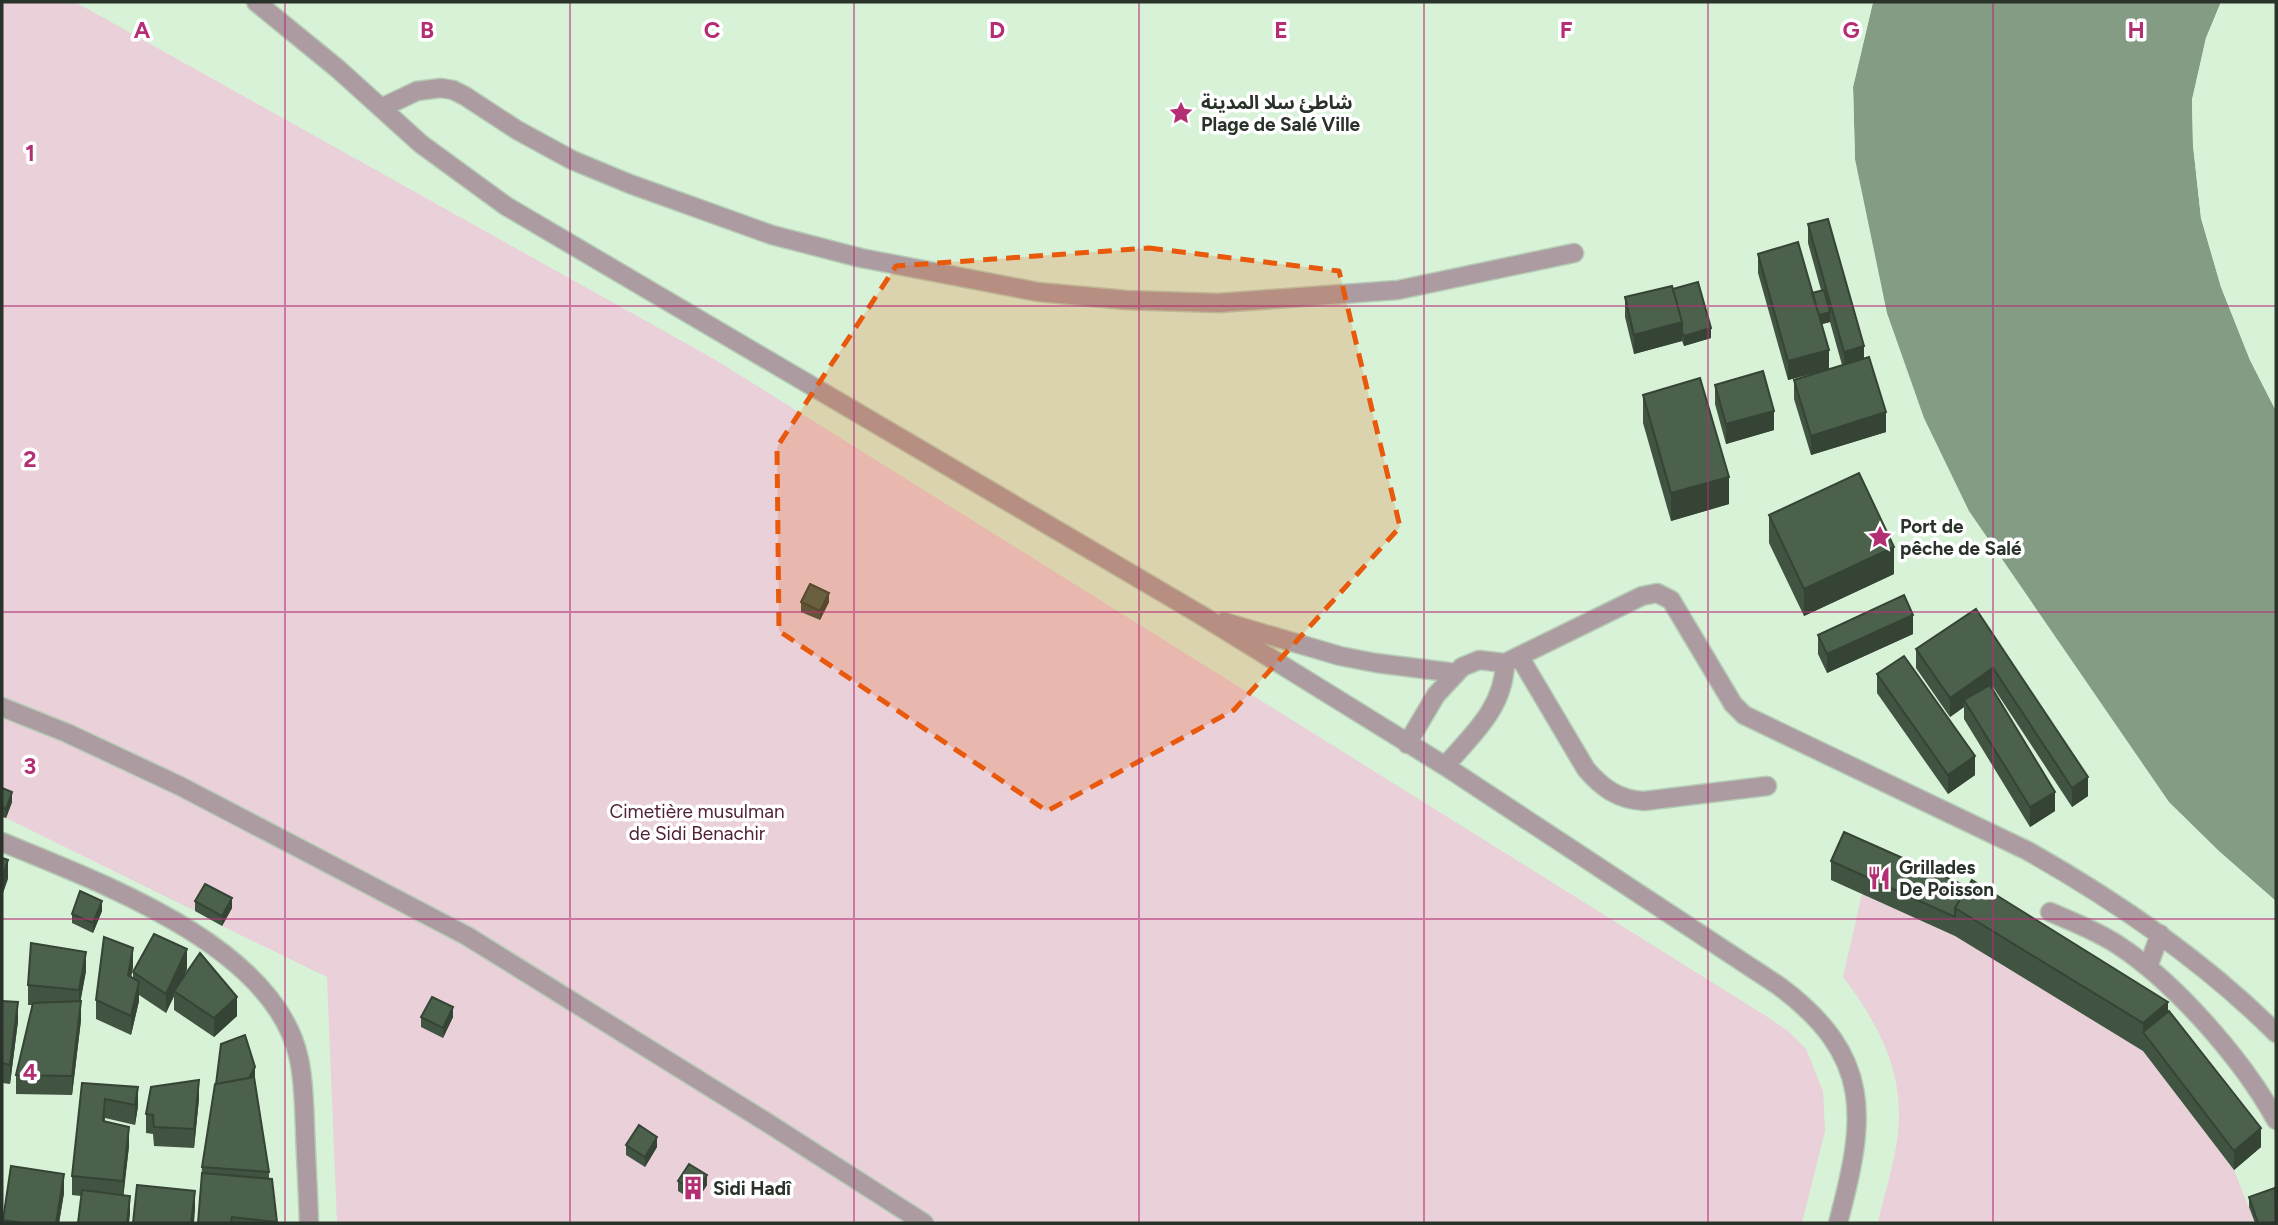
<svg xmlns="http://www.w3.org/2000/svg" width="2278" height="1225" viewBox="0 0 2278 1225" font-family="Figtree,'Noto Sans Arabic',sans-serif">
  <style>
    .green { fill: #e9d0d9 }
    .water { fill: #839c83 }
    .pier { fill: #d8f2d8 }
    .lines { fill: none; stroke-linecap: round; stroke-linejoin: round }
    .minor-casing { stroke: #b5ccb5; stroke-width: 21 }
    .minor { stroke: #ac9ba1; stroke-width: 18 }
    .wall { fill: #415341; fill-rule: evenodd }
    .shaded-wall { fill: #354435 }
    .building { fill: #4c614c; stroke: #354435; stroke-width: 2 }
    .marked { fill: #e8590c; fill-opacity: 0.2; stroke: #e8590c; stroke-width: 5; stroke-dasharray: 14 9; stroke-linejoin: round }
    .grid { fill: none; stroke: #b42e73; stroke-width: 2; stroke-opacity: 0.55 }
    .labels { text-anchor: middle; stroke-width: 7; stroke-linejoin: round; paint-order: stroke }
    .poi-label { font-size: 19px; font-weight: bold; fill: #2a332a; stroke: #fff; text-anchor: start }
    .park-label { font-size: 19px; fill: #512137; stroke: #fff }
    .grid-label { font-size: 23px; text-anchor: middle; font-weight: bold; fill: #b42e73; stroke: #fff; stroke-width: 7; stroke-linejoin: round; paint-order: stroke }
  </style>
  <rect width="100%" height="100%" fill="#d8f2d8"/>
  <path class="green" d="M2,2h73l639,357 1052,657 22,15 18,18 17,42 2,40 -23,92h-1465l-10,-246 -105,-51 -17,-32 -10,17 -189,-93 6,-16 -10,-4z
    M1862,894l93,42 188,115 91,119 21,53h-377c8,-36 22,-75 21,-112 -1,-51 -26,-95 -56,-134z"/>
  <path class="water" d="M1873,2h348l-15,36 -14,62 1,45 8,73 20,69 29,73 26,51v490l-57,-50 -50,-49 -200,-291 -45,-93 -37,-105 -32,-154 -2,-72z"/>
  <path class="pier" d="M1869,2h4l-20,85 2,72 -4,1 -1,-73z
    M2221,2h4l-15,37 -15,61 1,45 9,72 20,69 28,73 23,44v8l-26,-51 -29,-73 -20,-69 -8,-73 -1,-45 14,-62z"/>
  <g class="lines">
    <g class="minor-casing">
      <path id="minor" d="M256,2l82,67 83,75 85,62 695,409 244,151 334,220c95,71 87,132 59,237
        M381,108l36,-17 24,-3 12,2 12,6 52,34 55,30 58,24 142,51 89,23 177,34 88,8 92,3 180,-13 176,-37
        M1224,622l116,34 36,7 80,10
        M1519,656l67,113c16,19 33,31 58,32l123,-15
        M2,707l65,26 113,53 287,150 296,184 161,103
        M1407,744l29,-49 26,-28 17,-7 26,3 137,-67 15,-3 14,7 62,104 11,11 284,136c90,51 175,109 248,182
        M1445,766c27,-31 59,-58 60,-103
        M2,842c96,40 273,103 297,217 5,23 5,46 6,69 1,32 3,63 4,95
        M2050,912c23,10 47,19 68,33 58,38 125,115 158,175
        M2148,967l12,-33"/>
    </g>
    <use href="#minor" class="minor"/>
  </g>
  <path class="wall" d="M1808,224l56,134 22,74 -75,23 -17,-56v-19l29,-9 -35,9 -30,-107v-19l54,39 9,-3 -13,-47zM1830,322l12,43 -13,4 -8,-45z
    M1673,289l38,49 -27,8 -2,-5 -48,13 -9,-37v-20z
    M1715,385l59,45 -48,14 -11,-40z
    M1643,395l86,109 -58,17 -28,-98z
    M1769,515l125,59 -90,42 -35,-73z
    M801,602h28l-9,18 -19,-8z
    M1976,609l112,187 -16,11 -79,-120 -1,1 63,123 -25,16 -66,-108v-12l-14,10 -34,-49v-19z
    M1913,634l-86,39 -9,-19v-19z
    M1877,674l98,101 -27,19 -71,-101z
    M2,788l10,14 -6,16 -4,-1z
    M1844,832l324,179 93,136 -27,23 -91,-119 -188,-115 -124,-56v-19z
    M195,901l37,7 -10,18 -27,-15z
    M102,911l-9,22 -21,-10v-9z
    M133,967l-2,10 2,1v-6l54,-3 -5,11 55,36 -23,21 -40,-27v-14l-8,17 -27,-18v6l-8,34 -35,-16v-19z
    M86,971l-6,30 1,19 -9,75 -56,-1v-19l16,-70h-4v-20z
    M2,1001l16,20 -8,63 -8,-1z
    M421,1017h32l-10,21 -22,-11z
    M255,1077l-1,2 15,93v6l3,1 5,44h-79l4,-56 14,-83z
    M82,1083l56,23 -3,19 -30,-7v3l24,25 -6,49 7,20 -49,-19 -9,-1v-19z
    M199,1099l-5,49 -40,-2 -1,-12 -7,-1v-19z
    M626,1145l31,2 -12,20 -19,-12z
    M678,1181l29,4 -11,17 -18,-11z
    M64,1193l-5,30h-56v-3z
    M2249,1197l27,26h-21l-6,-16z"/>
  <path class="shaded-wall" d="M1830,312v10l-14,4v-10z
    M1682,322v19l-48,13v-19z
    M1711,328v10l-27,8v-10z
    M1864,346v20l-20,6v-20z
    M1829,350v19l-41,11v-19z
    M1774,411v19l-48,14v-20z
    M1886,412v20l-75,23v-19z
    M1729,477v27l-58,17v-28z
    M1894,547v27l-90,42v-27z
    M829,593v9l-9,18v-9z
    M1913,615v19l-86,39v-19z
    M1993,668v19l-26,18 -3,-5v7l-14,10v-19z
    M1975,756v19l-27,19v-19z
    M2088,777v19l-16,11v-19z
    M12,792v10l-6,16v-9z
    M2055,792v19l-25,16v-20z
    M8,860v19l-6,17v-19z
    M232,898v10l-10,18v-10z
    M102,901v10l-9,22v-10z
    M133,948v19l-5,27v-19z
    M187,949v20l-11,23 -2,-1v5l-8,17v-19z
    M86,952v19l-7,39v-20z
    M139,982v19l-8,34v-19z
    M237,997v19l-23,21v-19z
    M81,1001v19l-9,75v-19z
    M18,1002v19l-8,63v-19z
    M2168,1002v28l-25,2v-9z
    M453,1007v10l-10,21v-10z
    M255,1067v10l-7,12 -32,7z
    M199,1080v19l-5,49v-19z
    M138,1087v19l-3,19v-20z
    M129,1127v19l-6,54v-19z
    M2261,1128v19l-27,23v-19z
    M657,1137v10l-12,20v-10z
    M64,1174v19l-5,30h-3z
    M707,1175v10l-11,17v-10z
    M195,1191v19l-1,13h-3z
    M130,1196v19l-1,8h-2z"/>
  <path class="building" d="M1828,219l36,127 -20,6 -36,-128z
    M1798,242l31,108 -41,11 -30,-107z
    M1698,282l13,46 -27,8 -2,-4v-10l-9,-33z
    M1672,286l10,36 -48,13 -9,-38z
    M1824,290l6,22 -11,3 -7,-22z
    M1869,357l17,55 -75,24 -17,-56z
    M1763,371l11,40 -48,13 -11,-39z
    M1700,378l29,99 -58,16 -28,-98z
    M1859,473l35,74 -90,42 -35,-74z
    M810,584l19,9 -9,18 -19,-9z
    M1904,595l9,20 -86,39 -9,-19z
    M1976,609l112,168 -16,11 -79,-120 -43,30 -34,-49z
    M1904,656l71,100 -27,19 -71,-101z
    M1990,685l65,107 -25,15 -66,-107z
    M2,788l10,4 -6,17 -4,-2z
    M1844,832l124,55 -13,21v9l-124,-56z
    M2,858l6,2 -6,17z
    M1972,880l196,122 -25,21 -188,-115z
    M205,884l27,14 -10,18 -27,-15z
    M80,891l22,10 -9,22 -21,-9z
    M154,934l33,15 -21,45 -33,-22z
    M104,937l29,11 -5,27 11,7 -8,34 -35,-16z
    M31,943l55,9 -7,38 -51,-5z
    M200,953l37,44 -23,21 -40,-27z
    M432,997l21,10 -10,21 -22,-11z
    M2,1001l16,1 -8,63 -8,-2z
    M81,1001l-9,75 -56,-1 17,-72z
    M2169,1011l92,117 -27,23 -91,-119z
    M245,1035l10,32 -6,11 -33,6 5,-40z
    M254,1077l15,95 -67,-5 13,-83z
    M199,1080l-5,49 -40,-2 -1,-12 -7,-1 5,-27z
    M82,1083l56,4 -3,18 -30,-6 -2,22 26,6 -6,54 -51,-5z
    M639,1125l18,12 -12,20 -19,-12z
    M689,1164l18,11 -11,17 -18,-11z
    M11,1166l53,8 -8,49h-33l-20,-3z
    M202,1173l70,6 5,43 -45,-5 -1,6h-33z
    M137,1185l58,6 -4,32h-58z
    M2275,1188l1,35h-18l-9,-26z
    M82,1190l48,6 -3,27h-49z"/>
  <path class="marked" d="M1149,248l190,23 61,256 -166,183 -187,101 -268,-180 -2,-184 119,-181z"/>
  <path class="grid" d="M285,2v1221M570,2v1221M854,2v1221M1139,2v1221M1424,2v1221M1708,2v1221M1993,2v1221M2,306h2274M2,612h2274M2,919h2274"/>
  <defs>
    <g id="sight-bare" transform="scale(1.89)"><path d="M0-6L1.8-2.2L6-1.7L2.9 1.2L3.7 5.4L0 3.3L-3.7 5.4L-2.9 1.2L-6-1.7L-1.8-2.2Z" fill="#b42e73" stroke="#fff" stroke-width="2.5" paint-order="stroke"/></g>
    <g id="restaurant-bare" transform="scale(1.89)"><path d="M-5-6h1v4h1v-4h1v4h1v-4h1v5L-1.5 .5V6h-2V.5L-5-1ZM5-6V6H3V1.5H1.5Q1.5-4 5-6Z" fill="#b42e73" stroke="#fff" stroke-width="2.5" paint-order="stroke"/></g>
    <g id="building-bare" transform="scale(1.89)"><path d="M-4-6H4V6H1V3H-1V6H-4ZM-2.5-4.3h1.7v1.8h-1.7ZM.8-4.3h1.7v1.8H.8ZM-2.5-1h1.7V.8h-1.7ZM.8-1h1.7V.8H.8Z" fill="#b42e73" stroke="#fff" stroke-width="2.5" paint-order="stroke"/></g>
  </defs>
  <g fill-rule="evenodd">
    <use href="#sight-bare" x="1181" y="113"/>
    <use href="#sight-bare" x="1880" y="537"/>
    <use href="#restaurant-bare" x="1879" y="878"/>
    <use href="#building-bare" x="693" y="1188"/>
  </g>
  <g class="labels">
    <g class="poi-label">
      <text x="1201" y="109">شاطئ سلا المدينة<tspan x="1201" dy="22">Plage de Salé Ville</tspan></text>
      <text x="1900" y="533">Port de<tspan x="1900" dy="22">pêche de Salé</tspan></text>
      <text x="1899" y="874">Grillades<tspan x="1899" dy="22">De Poisson</tspan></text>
      <text x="713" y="1195">Sidi Hadî</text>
    </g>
    <g class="park-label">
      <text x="697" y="818">Cimetière musulman<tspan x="697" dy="22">de Sidi Benachir</tspan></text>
    </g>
  </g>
  <g class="grid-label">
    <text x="142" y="38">A</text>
    <text x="427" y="38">B</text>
    <text x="712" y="38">C</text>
    <text x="997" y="38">D</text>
    <text x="1281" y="38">E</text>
    <text x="1566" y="38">F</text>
    <text x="1851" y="38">G</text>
    <text x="2136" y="38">H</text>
    <text x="30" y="161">1</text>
    <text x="30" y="467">2</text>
    <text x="30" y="774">3</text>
    <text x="30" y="1080">4</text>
  </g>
  <rect width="2278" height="1225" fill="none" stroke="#2a332a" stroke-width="7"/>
</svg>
